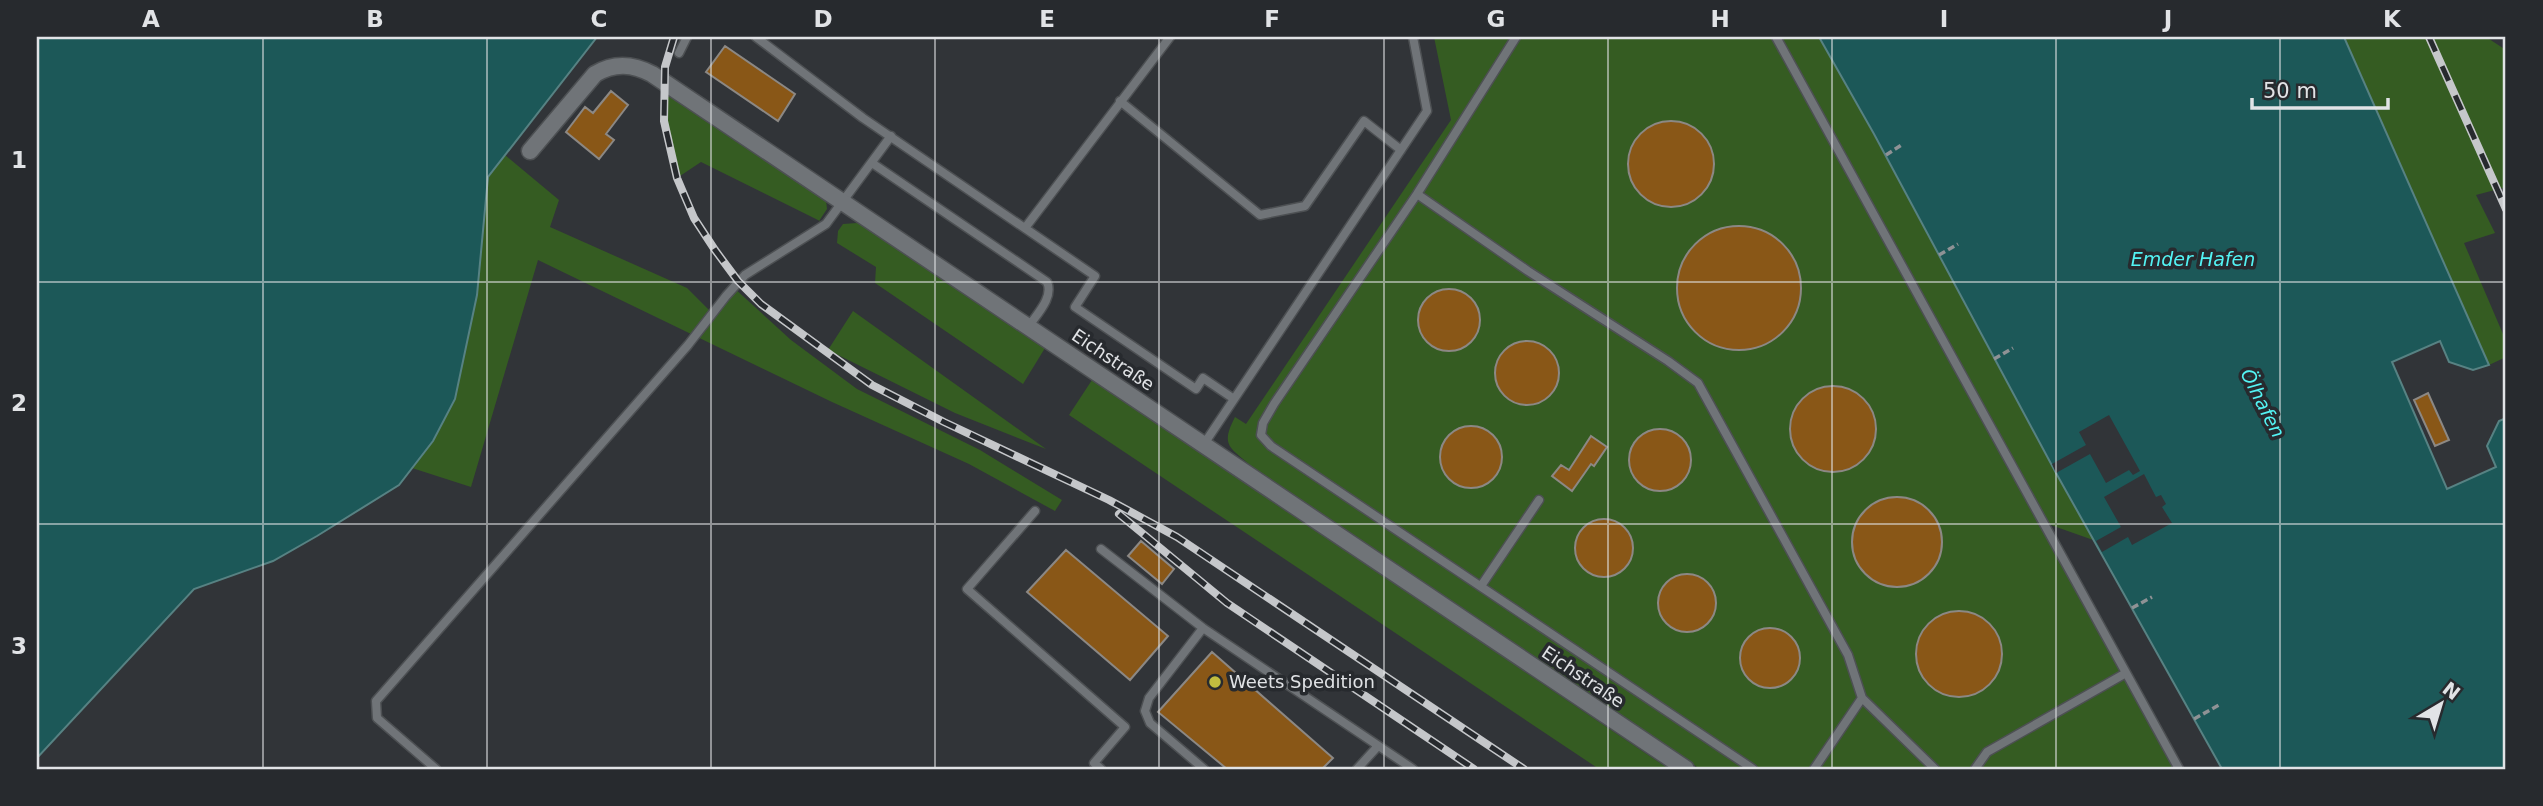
<svg xmlns="http://www.w3.org/2000/svg" width="2543" height="806" viewBox="0 0 2543 806" font-family="'DejaVu Sans',sans-serif">
  <style>
    .green { fill: #355c22 }
    .water { fill: #1c5858; stroke: #578283; stroke-width: 2 }
    .pier { fill: #313438 }
    .building { fill: #895717; stroke: #8c8884; stroke-width: 2 }
    .lines { fill: none; stroke-linecap: round; stroke-linejoin: round }
    .lane-casing { stroke: #4d5053; stroke-width: 11 }
    .street-casing { stroke: #4d5053; stroke-width: 19 }
    .path { stroke: #8f9295; stroke-width: 3.5; stroke-dasharray: 7 3.5; stroke-linecap: butt }
    .lane { stroke: #707478; stroke-width: 8 }
    .street { stroke: #707478; stroke-width: 16 }
    .rail-casing { stroke: #c5c7ca; stroke-width: 8 }
    .rail { stroke: #272a2e; stroke-width: 5; stroke-dasharray: 16; stroke-linecap: butt }
    .grid { fill: none; stroke: #e1e3e6; stroke-width: 2; stroke-opacity: 0.55 }
    .poi-dot { fill: #c2bd3f; stroke: #272a2e; stroke-width: 2.5 }
    .labels { text-anchor: middle; stroke-width: 7; stroke-linejoin: round; paint-order: stroke }
    .street-label { font-size: 18px; fill: #e1e3e6; stroke: #272a2e }
    .poi-label { font-size: 18px; fill: #e1e3e6; stroke: #272a2e; text-anchor: start }
    .water-label { font-size: 19px; font-style: italic; fill: #53f3f3; stroke: #272a2e }
    .neatline { fill: none; stroke: #e1e3e6; stroke-width: 2.5 }
    .grid-label { font-size: 23px; text-anchor: middle; font-weight: bold; fill: #e1e3e6 }
  </style>
  <rect width="100%" height="100%" fill="#313438"/>
  <path class="green" d="M1434,37h385c95,166 181,338 277,504l-51,-18 134,246h-479l-449,-303c-21,-19 -31,-20 -16,-49l11,7 205,-304z
    M2344,37h142l20,13v137l-30,8 19,38 -31,10 42,98v16l-17,8z
    M665,83l161,117 1,9 -8,12 7,3 -125,-62 -24,16 -13,-57z
    M505,155l54,45 -9,27 137,61 25,25 21,-26 58,53 66,49 123,61 82,50 -7,11 -86,-47 -137,-62 -294,-142 -67,227 -59,-19 21,-27 44,-146 11,-118z
    M857,223l7,2 181,123 -22,36 -148,-101 1,-16 -39,-24 1,-12 5,-7z
    M853,311l193,138 -91,-36 -127,-63z
    M1092,380l577,389h-70l-530,-354z"/>
  <path class="water" d="M37,37h560l-109,140 -11,118 -22,104 -22,42 -34,44 -82,51 -44,25 -79,28 -157,169z
    M1819,37h525l145,328 -16,5 -24,-8 -9,-21 -48,21 55,127 49,-22 -9,-21 12,-25 7,-3v351h-284l-166,-296 -182,-339z"/>
  <path class="pier" d="M2109,415l31,56 -7,4 -4,-5 -23,13 -16,-29 -34,19 -4,-9 34,-19 -7,-13z
    M2144,474l12,23 5,-2 5,9 -4,3 10,16 -40,22 -4,-8 -26,15 -6,-11 25,-14 -17,-30z"/>
  <path class="building" d="M725,46l70,48 -17,27 -72,-49z
    M611,91l17,14 -22,29 8,6 -15,19 -33,-27 19,-25 8,6z
    M1628 164a43 43 0 1 1 86 0a43 43 0 1 1-86 0Z
    M1677 288a62 62 0 1 1 124 0a62 62 0 1 1-124 0Z
    M1418 320a31 31 0 1 1 62 0a31 31 0 1 1-62 0Z
    M1495 373a32 32 0 1 1 64 0a32 32 0 1 1-64 0Z
    M1790 429a43 43 0 1 1 86 0a43 43 0 1 1-86 0Z
    M2428,393l21,47 -14,6 -21,-46z
    M1440 457a31 31 0 1 1 62 0a31 31 0 1 1-62 0Z
    M1629 460a31 31 0 1 1 62 0a31 31 0 1 1-62 0Z
    M1591,436l16,11 -13,19 -3,-2 -19,27 -20,-15 9,-11 8,5z
    M1852 542a45 45 0 1 1 90 0a45 45 0 1 1-90 0Z
    M1575 548a29 29 0 1 1 58 0a29 29 0 1 1-58 0Z
    M1141,541l33,28 -12,15 -34,-28z
    M1066,550l102,86 -38,44 -103,-88z
    M1658 603a29 29 0 1 1 58 0a29 29 0 1 1-58 0Z
    M1916 654a43 43 0 1 1 86 0a43 43 0 1 1-86 0Z
    M1740 658a30 30 0 1 1 60 0a30 30 0 1 1-60 0Z
    M1212,652l121,106 -11,11h-95l-69,-57z"/>
  <g class="lines">
    <g class="lane-casing">
      <path id="lane" d="M756,37l107,81 232,158 -20,31 121,82 7,-11 31,21
        M1516,37l-99,157 -143,210 -11,19 -2,12 10,11 482,323
        M1776,37l403,732
        M679,53l8,-16
        M1120,101l140,114 45,-9 59,-85 37,29
        M872,163l175,119c7,15 -10,32 -18,44
        M1417,194l111,77 140,90 30,22 150,272 14,43
        M1025,228l145,-191
        M1204,444l223,-333 -14,-74
        M1035,511l-68,78 158,138 -31,36 7,6
        M1101,549l102,79 210,141
        M1481,586l58,-86
        M1203,628l-54,70 -4,13 5,12 54,46
        M436,769l-59,-51 -1,-17 312,-356 38,-49 19,-21 81,-51 65,-88
        M1357,769l21,-23
        M1814,769l48,-71 73,71
        M1975,769l12,-17 139,-79"/>
    </g>
    <g class="street-casing">
      <path id="street" d="M530,151l65,-77c20,-12 38,-10 57,0l1034,695"/>
    </g>
    <path class="path" d="M1886,155l17,-11
      M1939,255l19,-11
      M1994,359l19,-11
      M2132,608l20,-11
      M2194,719l25,-14"/>
    <use href="#lane" class="lane"/>
    <use href="#street" class="street"/>
    <g class="rail-casing">
      <path id="rail" d="M674,37l-9,30 -1,54 13,57 17,40 21,32 23,31 23,23 111,81 72,37 165,78 68,37 347,232
        M2429,37l77,172
        M1119,514l108,89 247,166"/>
    </g>
    <use href="#rail" class="rail"/>
  </g>
  <path class="grid" d="M263,37v732M487,37v732M711,37v732M935,37v732M1159,37v732M1384,37v732M1608,37v732M1832,37v732M2056,37v732M2280,37v732M37,282h2469M37,524h2469"/>
  <circle class="poi-dot" cx="1215" cy="682" r="7"/>
  <g class="labels">
    <g class="street-label">
      <text transform="translate(1113 360) rotate(34)" y="6">Eichstraße</text>
      <text transform="translate(1583 677) rotate(34)" y="6">Eichstraße</text>
    </g>
    <g class="poi-label">
      <text x="1229" y="688">Weets Spedition</text>
    </g>
    <g class="water-label">
      <text x="2193" y="266">Emder Hafen</text>
      <text transform="translate(2263 403) rotate(63)" y="7">Ölhafen</text>
    </g>
  </g>
  <rect width="2543" height="806" fill="none" stroke="#272a2e" stroke-width="77"/>
  <g transform="translate(2441 704) rotate(38)" stroke="#272a2e" stroke-width="5" paint-order="stroke">
  <path d="M0-5L12 26L0 18L-12 26Z" fill="#e1e3e6"/>
  <text y="-10" font-size="19" font-weight="bold" text-anchor="middle" fill="#e1e3e6">N</text>
  </g>
  <path d="M2252 98v10h136v-10" fill="none" stroke="#e1e3e6" stroke-width="3.5"/>
  <text x="2263" y="98" font-size="21" fill="#e1e3e6" stroke="#272a2e" stroke-width="5" paint-order="stroke">50 m</text>
  <rect x="38" y="38" width="2466" height="730" class="neatline"/>
  <g class="grid-label">
    <text x="151" y="27">A</text>
    <text x="375" y="27">B</text>
    <text x="599" y="27">C</text>
    <text x="823" y="27">D</text>
    <text x="1047" y="27">E</text>
    <text x="1272" y="27">F</text>
    <text x="1496" y="27">G</text>
    <text x="1720" y="27">H</text>
    <text x="1944" y="27">I</text>
    <text x="2168" y="27">J</text>
    <text x="2392" y="27">K</text>
    <text x="19" y="168">1</text>
    <text x="19" y="411">2</text>
    <text x="19" y="654">3</text>
  </g>
</svg>
